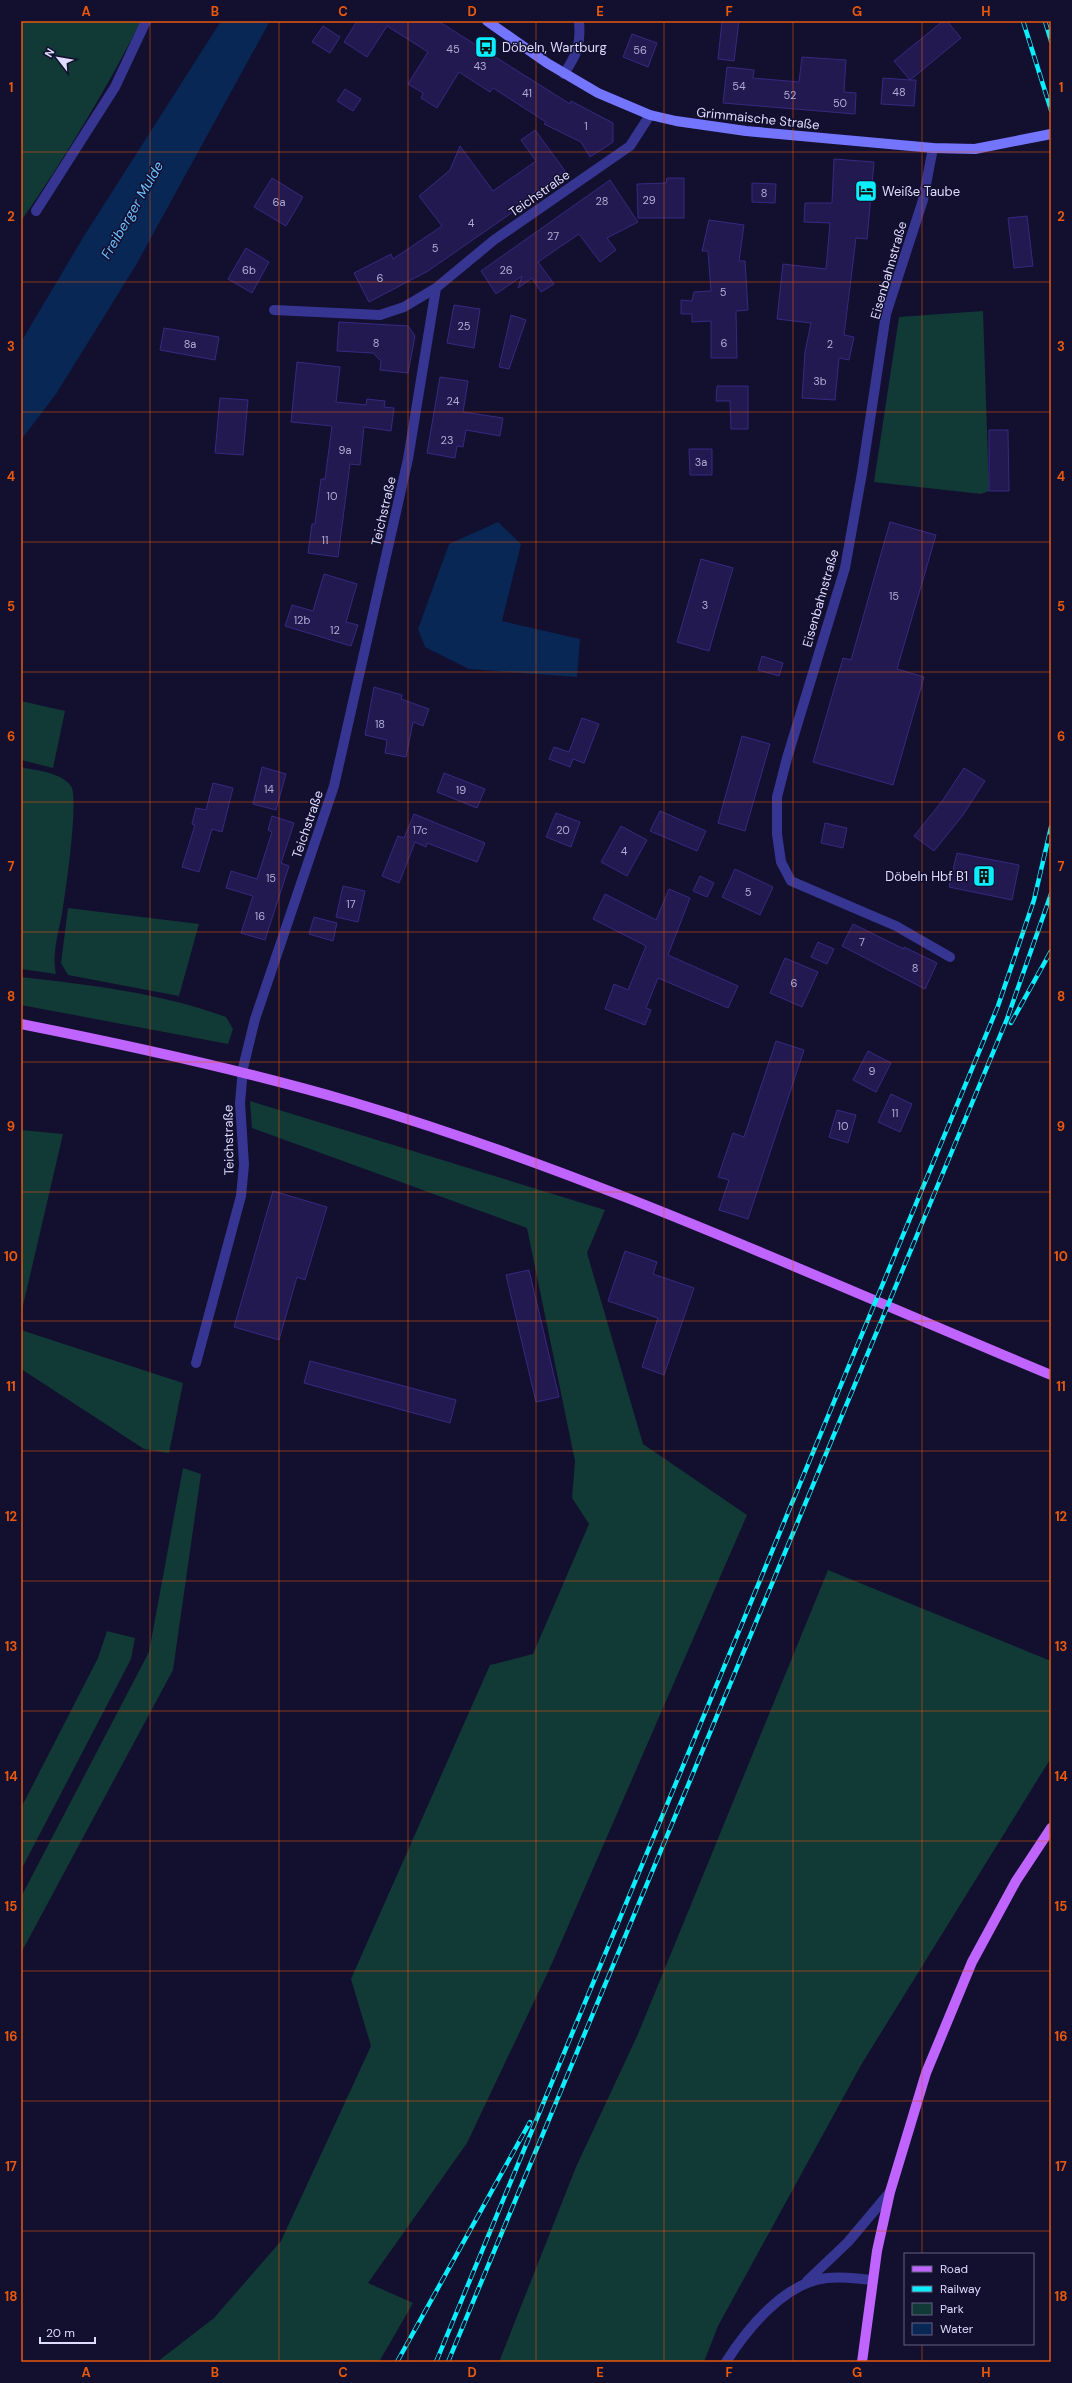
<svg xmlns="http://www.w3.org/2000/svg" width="1072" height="2383" viewBox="0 0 1072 2383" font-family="'DM Sans',sans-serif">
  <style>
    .green { fill: #113936 }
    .water { fill: #082754 }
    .building { fill: #231951; stroke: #372980 }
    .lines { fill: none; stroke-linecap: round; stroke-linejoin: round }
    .street { stroke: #363692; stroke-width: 10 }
    .secondary { stroke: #7475ff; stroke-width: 10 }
    .primary { stroke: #bf64ff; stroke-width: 10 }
    .rail-casing { stroke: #09efff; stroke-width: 4.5 }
    .rail { stroke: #130f2f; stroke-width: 3; stroke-dasharray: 9; stroke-linecap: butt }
    .grid { fill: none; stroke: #e8590c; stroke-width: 1; stroke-opacity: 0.55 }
    .labels { text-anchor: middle; stroke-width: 3; stroke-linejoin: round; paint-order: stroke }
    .number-label { font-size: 11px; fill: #b0acd4 }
    .poi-label { font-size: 13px; fill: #dfddff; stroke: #130f2f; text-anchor: start }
    .street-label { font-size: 13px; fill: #dfddff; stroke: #130f2f }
    .water-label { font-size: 14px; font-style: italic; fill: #6bc0ff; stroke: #130f2f }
    .neatline { fill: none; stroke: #e8590c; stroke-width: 1.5 }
    .grid-label { font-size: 13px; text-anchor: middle; font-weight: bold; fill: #e8590c }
  </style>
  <rect width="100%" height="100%" fill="#130f2f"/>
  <path class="green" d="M21,21h120c-35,69 -76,137 -120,200z
    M983,311l6,180 -8,3 -107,-12 25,-165z
    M21,701l44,10 -12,57 -32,-8z
    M21,767c16,4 40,5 50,19 8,12 -5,103 -8,121 -3,22 -12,45 -7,67l-35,-5z
    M68,908l131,16 -20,72 -111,-21 -7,-12z
    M21,977c69,8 140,16 205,40l7,12 -5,15 -207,-39z
    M250,1101l355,109 -18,43 56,191 104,71 -198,455 -82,173 -99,140 45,20 -34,59h-222l57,-44 67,-77 90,-195 -20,-67 139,-314 43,-11 56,-130 -17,-26 3,-37 -48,-233 -275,-100z
    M21,1130l42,4 -42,180z
    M21,1330l162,53 -14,70 -25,-4 -123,-80z
    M183,1468l18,6 -28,196 -152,283v-56l128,-245z
    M828,1570l223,91v97l-190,307 -143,261 -14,36h-205l77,-195 62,-133z
    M107,1631l28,7 -4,21 -110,211v-62l77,-150z"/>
  <path class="water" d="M221,21h49l-134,244 -80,129 -35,46v-98l63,-106z
    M498,522l23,22 -19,77 78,18 -3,38 -108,-8 -44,-22 -7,-18 31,-85z"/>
  <path class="building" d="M357,21h81l132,83 1,-3 42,22v19l-23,15 -9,-15 -37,-18 2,-2 -53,-34 -3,4 -31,-20 -22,36 -16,-10 2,-5 -15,-9 20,-32 -41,-26 -20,31 -23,-15z
    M722,21h17l-5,40 -16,-2z
    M943,21h4l14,17 -51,42h6l-2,26 -33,-2 2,-26 27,2 -16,-19z
    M323,26l17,11 -10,16 -18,-11z
    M632,34l25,9 -9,24 -25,-10z
    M802,57l44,3 -2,32 12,1 -1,21 -132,-11 4,-36 27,3 -1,8 46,4z
    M345,89l16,10 -8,12 -16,-10z
    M535,130l30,41 -34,24 2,3 -105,73 -59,31 -15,-29 37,-19 2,5 49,-33 -23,-30 31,-26 10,-24 33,45 43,-30 -15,-21z
    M834,159l40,3 -7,77 -11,-1 -12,97 10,2 -5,23 -10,-2 -4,42 -33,-2 3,-46 6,-29 -34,-4 6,-55 43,5 4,-46 -26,-1 1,-19h27z
    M272,178l31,19 -17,29 -32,-19z
    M667,178h17v40h-46l-1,-34 29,-1z
    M610,180l28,42 -31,16 9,12 -16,12 -21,-28 -41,28 16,22 -13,8 -9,-14 -14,10 4,-12 -26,18 -15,-23z
    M752,183l24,1 -1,19 -23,-1z
    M1027,216l6,50 -19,2 -6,-50z
    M709,220l35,5 -5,36h6l3,49 -12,1 1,47h-26v-37l-19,1v-8h-11v-14l11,1 2,-9 17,-1 -3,-40h-6z
    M246,248l23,14 -17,31 -24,-14z
    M454,305l26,4 -6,39 -27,-5z
    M511,315l15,5 -17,49 -10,-2z
    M339,322l69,4 7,10 -7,37 -28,-3 1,-9 -8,-8 -36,-2z
    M164,328l55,9 -4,23 -55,-10z
    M297,362l43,5 -4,35 30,3 1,-6 18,2 -1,6 10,1 -3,23 -27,-4 -4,38 -10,-1 -12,93 -30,-4 4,-29h3l6,-45h4l7,-53 -41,-4z
    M440,377l28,4 -5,31 40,6 -3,18 -34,-6 -3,17 -6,-1 -2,12 -28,-5z
    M717,386h31v43h-17l-1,-28h-14z
    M220,398l28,2 -5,55 -28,-2z
    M989,430h19l1,61h-20z
    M689,449h23v26h-22z
    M890,522l46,13 -39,134 27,8 -31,108 -80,-23 30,-104 8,2z
    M701,559l32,9 -24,83 -32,-9z
    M324,574l33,10 -11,38 12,3 -7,21 -66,-20 7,-21 21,6z
    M762,656l21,7 -4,13 -21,-6z
    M374,687l28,8 -1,4 28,10 -6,17 -10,-4 -7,35 -21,-4 2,-13 -22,-5z
    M582,718l17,6 -15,39 -11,-4 -3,8 -21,-8 5,-12 15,5z
    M742,736l28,8 -25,87 -27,-8z
    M262,767l24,7 -10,36 -23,-6z
    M964,768l21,13 -22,34 -29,36 -20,-15 29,-36z
    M444,773l41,16 -8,19 -40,-16z
    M213,783l20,5 -11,44 -10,-3 -13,43 -17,-5 13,-42 -3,-1 4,-16 10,2z
    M660,811l46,20 -9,20 -47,-20z
    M556,813l24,9 -9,25 -25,-10z
    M414,814l71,29 -8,19 -50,-19 -1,4 -11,-5 -16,41 -17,-7 16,-40 6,2z
    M272,816l22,7 -13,40 8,3 -24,74 -24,-7 12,-37 -27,-8 5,-17 26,8 15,-47 -4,-2z
    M825,823l22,5 -4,20 -22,-5z
    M621,826l26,14 -20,36 -26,-14z
    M957,853l62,12 -7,35 -63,-13z
    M735,869l38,18 -13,28 -38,-18z
    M700,876l14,7 -7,14 -14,-6z
    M343,886l22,5 -7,31 -22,-5z
    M669,889l21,9 -22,57 70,31 -10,22 -70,-30 -12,30 5,2 -6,15 -40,-16 9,-25 14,6 18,-44 -53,-27 12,-25 51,26z
    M314,917l23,6 -4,18 -24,-7z
    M853,924l51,25v-2l33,16 -12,26 -83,-43z
    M818,942l16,7 -7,15 -16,-7z
    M785,958l33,14 -16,35 -32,-14z
    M776,1041l28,9 -56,169 -29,-9 10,-30 -11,-3 15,-44 11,4z
    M868,1051l23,12 -15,29 -23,-12z
    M891,1094l21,10 -12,28 -22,-10z
    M837,1110l19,5 -8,28 -19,-6z
    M273,1191l54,16 -22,73 -8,-3 -18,63 -45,-13z
    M625,1251l32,11 -4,12 41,14 -30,87 -22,-8 16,-49 -50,-17z
    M529,1270l30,127 -23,5 -30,-127z
    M310,1361l146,39 -6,23 -146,-40z"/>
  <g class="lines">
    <path class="street" d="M564,74c13,-20 17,-29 15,-53
      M933,148l-10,52 -37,114 -24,159 -17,95 -58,190 -10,39v37l4,28 10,19 105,45 54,31
      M36,211l79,-124 31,-66
      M274,310l106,5 24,-8 32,-19
      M196,1363l45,-167 3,-31 -4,-62 3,-35 12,-49 79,-233 74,-327 28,-171 58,-48 136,-94 20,-31
      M807,2281l41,-39 42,-50
      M726,2362c21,-33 59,-80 101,-84 15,-2 31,1 46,2"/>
    <path class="secondary" d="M487,21l60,42 51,30 52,22 26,6 70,10 187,17 42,1 76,-15"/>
    <path class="primary" d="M21,1024c111,22 222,46 331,78 240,71 468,177 699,273
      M862,2362l15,-111 13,-59 36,-119 46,-111 44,-81 35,-53"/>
    <g class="rail-casing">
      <path id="rail" d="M1023,21l28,89
        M1045,21l6,20
        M1011,1023l40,-72
        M397,2362l133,-240
        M436,2362l562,-1356 36,-106 17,-73
        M448,2362l559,-1343 44,-125"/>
    </g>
    <use href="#rail" class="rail"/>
  </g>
  <path class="grid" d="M150,21v2341M279,21v2341M408,21v2341M536,21v2341M664,21v2341M793,21v2341M922,21v2233M21,152h1030M21,282h1030M21,412h1030M21,542h1030M21,672h1030M21,802h1030M21,932h1030M21,1062h1030M21,1192h1030M21,1321h1030M21,1451h1030M21,1581h1030M21,1711h1030M21,1841h1030M21,1971h1030M21,2101h1030M21,2231h1030M922,2344v18"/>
  <defs>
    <g id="bus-square" transform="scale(1.15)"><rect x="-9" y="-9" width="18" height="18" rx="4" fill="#09efff" stroke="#130f2f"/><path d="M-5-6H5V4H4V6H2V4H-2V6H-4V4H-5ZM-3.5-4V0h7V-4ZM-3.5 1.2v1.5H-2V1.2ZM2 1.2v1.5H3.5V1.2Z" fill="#111"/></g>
    <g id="hotel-square" transform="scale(1.15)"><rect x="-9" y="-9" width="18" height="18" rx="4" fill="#09efff" stroke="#130f2f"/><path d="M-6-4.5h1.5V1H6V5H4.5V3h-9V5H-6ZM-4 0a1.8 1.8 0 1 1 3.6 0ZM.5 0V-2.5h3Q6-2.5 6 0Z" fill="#111"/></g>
    <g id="building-square" transform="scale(1.15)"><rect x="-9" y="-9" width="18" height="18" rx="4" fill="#09efff" stroke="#130f2f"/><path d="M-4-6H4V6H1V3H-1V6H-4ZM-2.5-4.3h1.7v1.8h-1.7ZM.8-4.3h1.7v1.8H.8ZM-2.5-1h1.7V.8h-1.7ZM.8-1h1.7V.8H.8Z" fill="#111"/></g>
  </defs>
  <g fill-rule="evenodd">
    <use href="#bus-square" x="486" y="47"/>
    <use href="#hotel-square" x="866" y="191"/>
    <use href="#building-square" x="984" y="876"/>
  </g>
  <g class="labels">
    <g class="number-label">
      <text x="453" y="53">45</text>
      <text x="640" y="54">56</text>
      <text x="480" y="70">43</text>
      <text x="739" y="90">54</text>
      <text x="899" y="96">48</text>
      <text x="527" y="97">41</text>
      <text x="790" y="99">52</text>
      <text x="840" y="107">50</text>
      <text x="586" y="130">1</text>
      <text x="764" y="197">8</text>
      <text x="649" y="204">29</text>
      <text x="602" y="205">28</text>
      <text x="279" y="206">6a</text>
      <text x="471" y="227">4</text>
      <text x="553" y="240">27</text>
      <text x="435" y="252">5</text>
      <text x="249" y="274">6b</text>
      <text x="506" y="274">26</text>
      <text x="380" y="282">6</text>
      <text x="723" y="296">5</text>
      <text x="464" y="330">25</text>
      <text x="376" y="347">8</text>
      <text x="724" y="347">6</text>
      <text x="190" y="348">8a</text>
      <text x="830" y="348">2</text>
      <text x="820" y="385">3b</text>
      <text x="453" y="405">24</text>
      <text x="447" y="444">23</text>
      <text x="345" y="454">9a</text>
      <text x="701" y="466">3a</text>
      <text x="332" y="500">10</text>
      <text x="325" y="544">11</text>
      <text x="894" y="600">15</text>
      <text x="705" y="609">3</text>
      <text x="302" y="624">12b</text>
      <text x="335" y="634">12</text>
      <text x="380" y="728">18</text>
      <text x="269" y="793">14</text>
      <text x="461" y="794">19</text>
      <text x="420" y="834">17c</text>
      <text x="563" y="834">20</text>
      <text x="624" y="855">4</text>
      <text x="271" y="882">15</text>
      <text x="748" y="896">5</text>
      <text x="351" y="908">17</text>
      <text x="260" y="920">16</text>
      <text x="862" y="946">7</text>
      <text x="915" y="972">8</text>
      <text x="794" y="987">6</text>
      <text x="872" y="1075">9</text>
      <text x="895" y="1117">11</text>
      <text x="843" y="1130">10</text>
    </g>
    <g class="poi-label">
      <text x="502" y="52">Döbeln, Wartburg</text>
      <text x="882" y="196">Weiße Taube</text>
      <text x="968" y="881" text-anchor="end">Döbeln Hbf B1</text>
    </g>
    <g class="street-label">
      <text transform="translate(758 118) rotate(6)" y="5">Grimmaische Straße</text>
      <text transform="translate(539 193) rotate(-35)" y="5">Teichstraße</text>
      <text transform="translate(888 270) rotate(-74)" y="5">Eisenbahnstraße</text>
      <text transform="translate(383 511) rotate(-77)" y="5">Teichstraße</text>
      <text transform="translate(820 598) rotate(-74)" y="5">Eisenbahnstraße</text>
      <text transform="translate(307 824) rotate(-71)" y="5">Teichstraße</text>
      <text transform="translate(228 1140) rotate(-91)" y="5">Teichstraße</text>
    </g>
    <g class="water-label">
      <text transform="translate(132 210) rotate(-60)" y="5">Freiberger Mulde</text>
    </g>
  </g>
  <rect width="1072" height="2383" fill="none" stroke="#130f2f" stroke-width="44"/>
  <rect x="904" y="2253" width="130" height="92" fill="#130f2f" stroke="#656182"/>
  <rect x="912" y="2266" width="20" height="6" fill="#bf64ff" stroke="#656182"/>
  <text x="940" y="2273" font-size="12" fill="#dfddff">Road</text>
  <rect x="912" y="2286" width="20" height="6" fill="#09efff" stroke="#656182"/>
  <text x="940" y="2293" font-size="12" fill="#dfddff">Railway</text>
  <rect x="912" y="2303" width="20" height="12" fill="#113936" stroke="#656182"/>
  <text x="940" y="2313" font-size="12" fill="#dfddff">Park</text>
  <rect x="912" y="2323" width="20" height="12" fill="#082754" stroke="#656182"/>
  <text x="940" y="2333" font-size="12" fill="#dfddff">Water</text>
  <g transform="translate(58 58) rotate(301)" stroke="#130f2f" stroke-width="3" paint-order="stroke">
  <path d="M0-3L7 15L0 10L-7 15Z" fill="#dfddff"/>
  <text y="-6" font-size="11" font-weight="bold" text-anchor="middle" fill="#dfddff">N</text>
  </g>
  <path d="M40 2337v6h55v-6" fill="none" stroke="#dfddff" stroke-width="2"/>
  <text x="46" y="2337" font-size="12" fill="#dfddff" stroke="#130f2f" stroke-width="3" paint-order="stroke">20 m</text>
  <rect x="22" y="22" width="1028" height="2339" class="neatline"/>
  <g class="grid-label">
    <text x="86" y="16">A</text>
    <text x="215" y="16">B</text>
    <text x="343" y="16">C</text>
    <text x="472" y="16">D</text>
    <text x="600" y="16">E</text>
    <text x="729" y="16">F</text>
    <text x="857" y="16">G</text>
    <text x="986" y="16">H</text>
    <text x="11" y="92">1</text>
    <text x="1061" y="92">1</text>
    <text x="11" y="221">2</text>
    <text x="1061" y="221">2</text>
    <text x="11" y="351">3</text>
    <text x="1061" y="351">3</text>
    <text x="11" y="481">4</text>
    <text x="1061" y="481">4</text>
    <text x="11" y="611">5</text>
    <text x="1061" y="611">5</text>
    <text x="11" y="741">6</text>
    <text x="1061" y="741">6</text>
    <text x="11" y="871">7</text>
    <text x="1061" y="871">7</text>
    <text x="11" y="1001">8</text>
    <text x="1061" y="1001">8</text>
    <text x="11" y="1131">9</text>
    <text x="1061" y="1131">9</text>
    <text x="11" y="1261">10</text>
    <text x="1061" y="1261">10</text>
    <text x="11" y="1391">11</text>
    <text x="1061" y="1391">11</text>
    <text x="11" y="1521">12</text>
    <text x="1061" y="1521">12</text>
    <text x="11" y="1651">13</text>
    <text x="1061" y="1651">13</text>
    <text x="11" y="1781">14</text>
    <text x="1061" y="1781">14</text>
    <text x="11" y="1911">15</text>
    <text x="1061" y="1911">15</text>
    <text x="11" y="2041">16</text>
    <text x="1061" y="2041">16</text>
    <text x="11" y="2171">17</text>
    <text x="1061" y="2171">17</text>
    <text x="11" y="2301">18</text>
    <text x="1061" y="2301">18</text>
    <text x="86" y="2377">A</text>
    <text x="215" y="2377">B</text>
    <text x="343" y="2377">C</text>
    <text x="472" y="2377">D</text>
    <text x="600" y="2377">E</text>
    <text x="729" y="2377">F</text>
    <text x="857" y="2377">G</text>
    <text x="986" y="2377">H</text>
  </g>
</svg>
